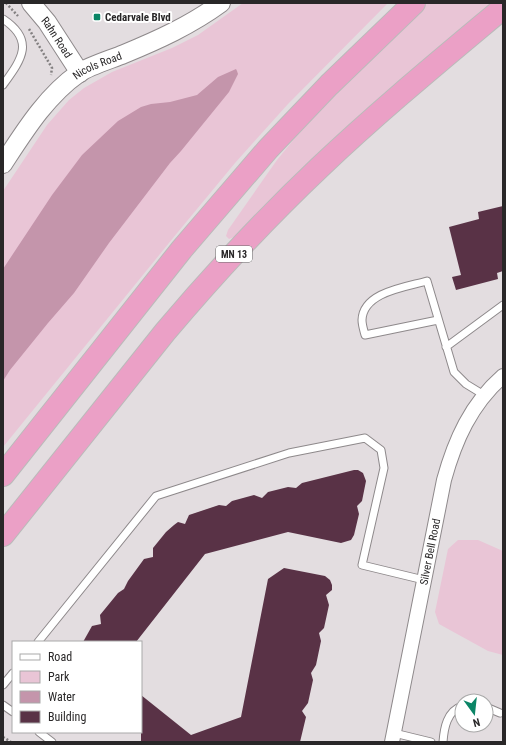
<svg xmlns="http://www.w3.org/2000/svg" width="506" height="745" viewBox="0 0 506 745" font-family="'Roboto Condensed',sans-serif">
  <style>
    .green { fill: #e9c5d6 }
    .water { fill: #c495ab }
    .building { fill: #593246 }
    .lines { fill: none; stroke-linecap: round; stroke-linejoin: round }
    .service-casing { stroke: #8e898b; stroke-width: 9 }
    .minor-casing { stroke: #8e898b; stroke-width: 16 }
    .tertiary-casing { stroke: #8e898b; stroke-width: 20 }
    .trunk-casing { stroke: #bbbaba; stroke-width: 24 }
    .path { stroke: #838081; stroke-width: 2.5; stroke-dasharray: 2 2; stroke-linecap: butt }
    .service { stroke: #fff; stroke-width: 7 }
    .minor { stroke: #fff; stroke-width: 14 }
    .tertiary { stroke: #fff; stroke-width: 18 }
    .trunk { stroke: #eba0c6; stroke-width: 22 }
    .poi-dot { fill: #0b8566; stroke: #fff; stroke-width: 1.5 }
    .labels { text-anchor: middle; stroke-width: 4; stroke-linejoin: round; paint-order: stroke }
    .shield { fill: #fff; stroke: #696868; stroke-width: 1 }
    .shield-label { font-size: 10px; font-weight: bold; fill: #292728 }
    .poi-label { font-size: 11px; font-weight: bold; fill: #292728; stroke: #fff; text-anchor: start }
    .street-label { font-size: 11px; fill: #292728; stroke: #fff }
  </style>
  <rect width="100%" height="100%" fill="#e3dde0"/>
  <path class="green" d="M243,3h145l-100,101 -53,59 -62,75 -170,209v-256l44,-66 22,-25 15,-12 28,-16 60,-24 26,-13z
    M427,3h66l-179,154 -80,80 -5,2 -3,-3 2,-6 49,-70 35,-43z
    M458,540h20l25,11v104l-15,-4 -49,-27 -4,-12 13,-63z"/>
  <path class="water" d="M236,69l1,2 1,3 -9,18 -48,59 -11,12 -61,80 -35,50 -26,30 -38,47 -7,11v-112l49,-74 30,-40 36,-34 23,-14 10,-3 19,-2 27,-7 21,-18z"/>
  <path class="building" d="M503,206v65l-6,2 1,6 -42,11 -4,-13 9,-2 -12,-48 30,-8 -1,-7z
    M354,470h4l5,3 3,8 -4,20 -5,5 2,8 -5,21 -3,5 -10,3 -53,-11 -83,22 -69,88h-53l9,-16 9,-2 -1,-9 18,-22 6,-4 4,-8 16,-22 9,-2v-9l13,-16 8,-7 4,-3 7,2 4,-9 30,-10 7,1 6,-5 22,-6 8,3 6,-6 20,-5 8,1 6,-5z
    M284,568l41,8 5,4 2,5v5l-6,5 3,10 -5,23 -5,5 2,8 -5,24 -5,8 2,7 -5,23 -6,8 4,6 -6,25h-159v-47l50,40 50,-18 27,-138z"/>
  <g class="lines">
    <g class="service-casing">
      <path id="service" d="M3,19c33,22 18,41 0,66
        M438,320l-73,15c-1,-4 -3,-10 -3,-15 1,-28 44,-33 65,-39l27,91 12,12 18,11
        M446,347l57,-42
        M38,642l118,-146 133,-43 76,-15 16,12 3,18 -22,97 62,15
        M3,685l10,-12
        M3,705l10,7
        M486,707l14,6
        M39,732l13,10
        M394,733l37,9
        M443,742c1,-14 4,-31 19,-36"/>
    </g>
    <g class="minor-casing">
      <g id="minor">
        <path id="s1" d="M392,742l52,-262c11,-40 27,-76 59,-104"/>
      </g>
    </g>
    <g class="tertiary-casing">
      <g id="tertiary">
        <path id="s2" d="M31,3l16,19 33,51"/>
        <path id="s3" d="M3,164c21,-32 43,-68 76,-91 10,-7 33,-14 45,-19 34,-14 67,-29 97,-51"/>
      </g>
    </g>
    <g class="trunk-casing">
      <path id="trunk" d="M3,475l179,-226 86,-100 61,-64 85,-82
        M3,535l162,-203c49,-58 100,-113 155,-165 59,-56 121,-107 183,-159"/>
    </g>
    <path class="path" d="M6,3l12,13
      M29,29l23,39 -1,7
      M3,737l8,5"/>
    <use href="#service" class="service"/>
    <use href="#minor" class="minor"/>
    <use href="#tertiary" class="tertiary"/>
    <use href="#trunk" class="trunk"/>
  </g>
  <rect class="poi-dot" x="93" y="13" width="8" height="8" rx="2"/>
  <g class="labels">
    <rect class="shield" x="216" y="246" width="36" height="16" rx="3"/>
    <g class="shield-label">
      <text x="234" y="258">MN 13</text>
    </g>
    <g class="poi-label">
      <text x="105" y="21">Cedarvale Blvd</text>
    </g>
    <g class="street-label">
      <text dy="4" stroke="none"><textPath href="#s2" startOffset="43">Rahn Road</textPath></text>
      <text dy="4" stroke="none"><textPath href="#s3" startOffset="139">Nicols Road</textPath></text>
      <text dy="4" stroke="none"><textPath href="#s1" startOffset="194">Silver Bell Road</textPath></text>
    </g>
  </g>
  <rect width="506" height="745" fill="none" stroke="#292728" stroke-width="8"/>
  <rect x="12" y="641" width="130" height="92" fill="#ffffff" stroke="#a9a9a9"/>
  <rect x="20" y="654" width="20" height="6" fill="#ffffff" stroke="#a9a9a9"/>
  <text x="48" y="661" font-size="12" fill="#292728">Road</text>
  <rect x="20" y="671" width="20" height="12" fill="#e9c5d6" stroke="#a9a9a9"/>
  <text x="48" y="681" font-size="12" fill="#292728">Park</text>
  <rect x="20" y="691" width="20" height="12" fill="#c495ab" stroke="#a9a9a9"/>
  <text x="48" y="701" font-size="12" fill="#292728">Water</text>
  <rect x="20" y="711" width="20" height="12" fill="#593246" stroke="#a9a9a9"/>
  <text x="48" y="721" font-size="12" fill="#292728">Building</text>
  <g transform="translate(474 713) rotate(165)"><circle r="19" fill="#ffffff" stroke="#a9a9a9"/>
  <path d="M0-3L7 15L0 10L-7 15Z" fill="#0b8566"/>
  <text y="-6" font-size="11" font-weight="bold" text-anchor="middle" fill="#292728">N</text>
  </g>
</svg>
